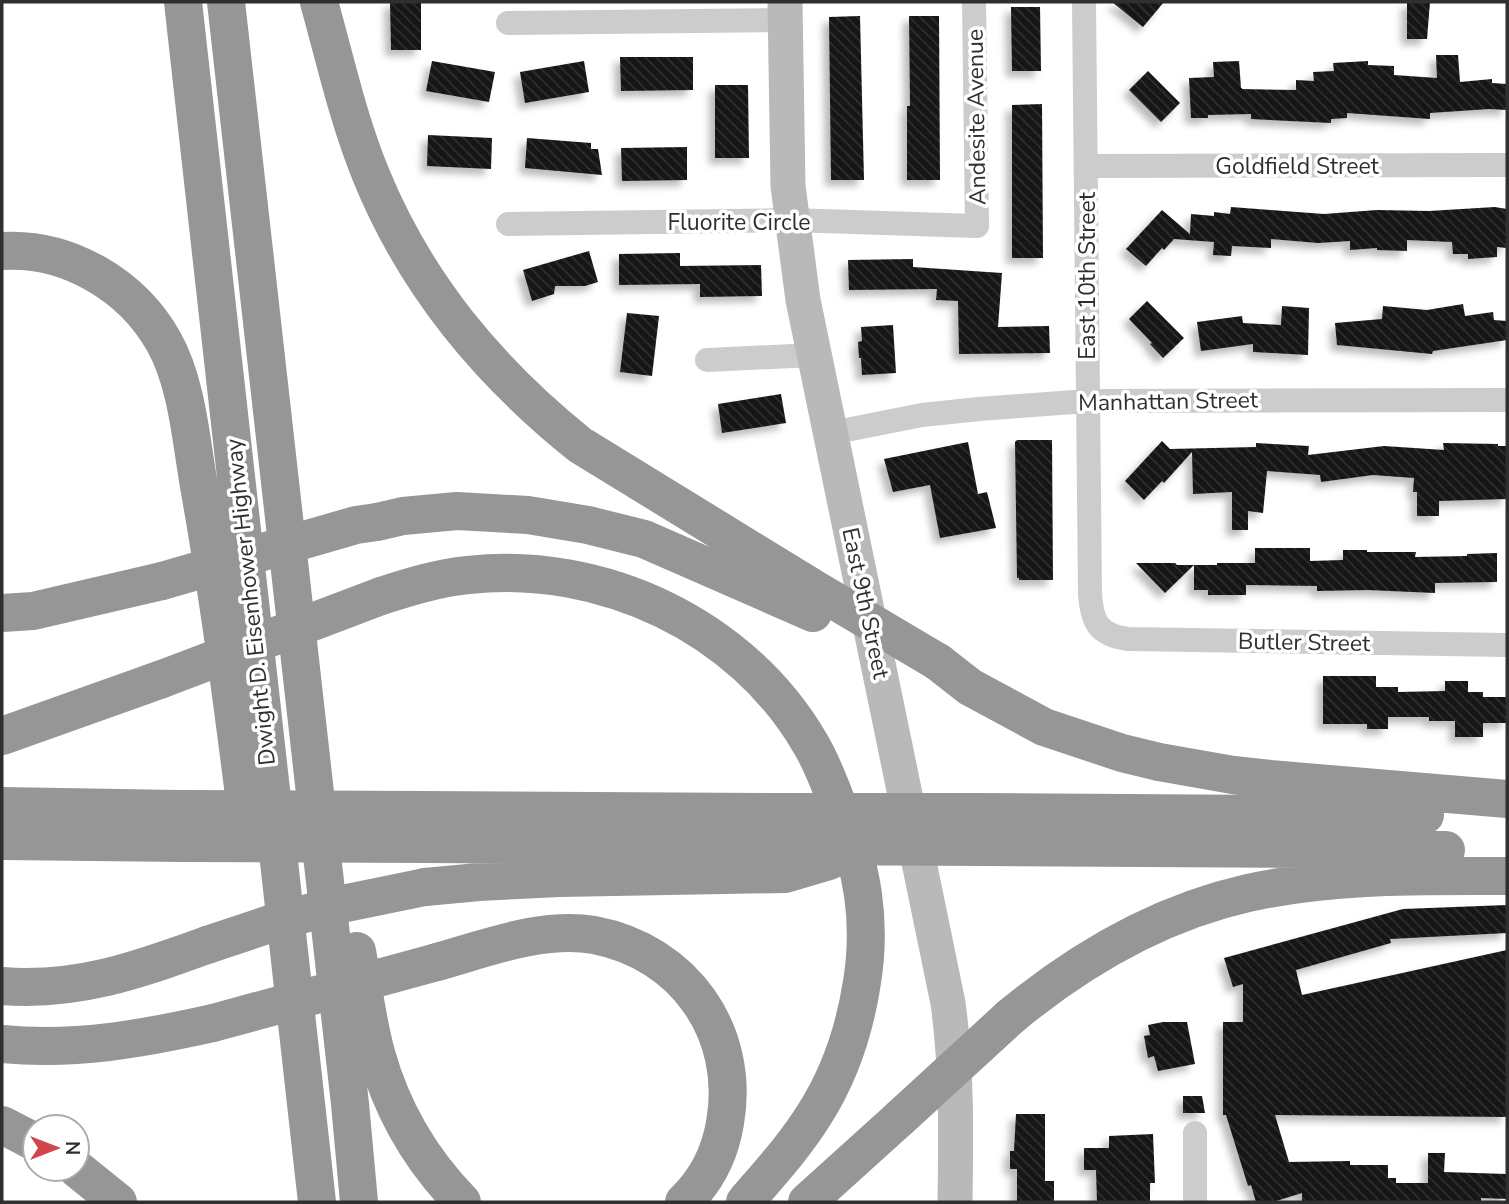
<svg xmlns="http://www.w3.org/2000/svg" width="1509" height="1204" viewBox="0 0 1509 1204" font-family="'Nunito Sans',sans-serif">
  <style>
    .building { fill: url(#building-back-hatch); filter: url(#shadow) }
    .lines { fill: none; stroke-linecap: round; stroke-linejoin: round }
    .street { stroke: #ccc; stroke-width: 24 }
    .secondary { stroke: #b9b9b9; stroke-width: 35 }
    .highway { stroke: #969696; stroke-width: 38 }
    .highway-bridge { stroke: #969696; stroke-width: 38 }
    .labels { text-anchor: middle; stroke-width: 7; stroke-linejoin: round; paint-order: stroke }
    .street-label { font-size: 23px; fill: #2f2f2f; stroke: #fff }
  </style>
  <defs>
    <pattern id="building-back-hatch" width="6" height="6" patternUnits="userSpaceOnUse" patternTransform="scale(1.75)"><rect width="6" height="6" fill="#161616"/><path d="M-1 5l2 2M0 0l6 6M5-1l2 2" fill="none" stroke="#303030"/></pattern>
    <filter id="shadow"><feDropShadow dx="-6" dy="6" stdDeviation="3.5" flood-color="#0004"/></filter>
  </defs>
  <rect width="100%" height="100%" fill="#fff"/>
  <path class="building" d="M390,2h31v48h-30z
    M1112,2h52l-21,25z
    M1407,2h23l-3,37h-20z
    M1011,7h29l1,64h-29z
    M860,16l4,164h-33l-2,-163z
    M909,16h30l1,164h-33v-74h3z
    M1436,55h22l2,27 32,-3v4l15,1v26l-18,-1 -59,4v6l-83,-6v5l-16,1v4l-80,-4v-5l-43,1v3h-17l-2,-40 25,-1 -1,-15 26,-1 2,27h1v1l54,1v-10l18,1 -1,-9 21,-1 -1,-8 35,-2v4l26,1v9l43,3z
    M620,57h73v33l-72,1z
    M432,61l63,11 -6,30 -63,-11z
    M584,61l5,31 -64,11 -5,-31z
    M1148,71l32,32 -19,19 -32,-32z
    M715,85h33l1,73h-34z
    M1042,104l1,154h-31v-153z
    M428,135l64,3 -1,31 -64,-3z
    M527,138l64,5v6h7l4,26 -77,-7z
    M687,147v33l-65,1 -1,-33z
    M1231,207l93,7 53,-4 52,1 66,-4 12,2v39l-10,-1v10l-29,2v-5h-15l-1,-12 -45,-2v11l-30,-1v-2l-27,2v-9l-32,2 -47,-4v9l-39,-2 -1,10 -18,-1 1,-13 -40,-3 -10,11 -2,-2 -16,18 -20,-17 36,-39 28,24 1,-20 23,2v-4l16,2z
    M589,251l9,31 -13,4h-30l-1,8 -22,7 -9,-31z
    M680,253v13l81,-1 1,31 -62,1v-13l-81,1v-31z
    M913,259v8l89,6 -4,54 51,-1 1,27 -91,1 -1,-53 -22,-1 1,-11 -88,1 -1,-30z
    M1147,301l37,37 -21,20 -13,-14 2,-1 -23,-24z
    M1463,304l2,12 28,-4 1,8 13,1v19l-74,11 -1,3 -95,-9 -2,-22 47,-4 1,-13 44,4z
    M1282,306l27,2 -1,47 -55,-3v-8l-52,7 -4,-29 45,-6 1,7 38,2z
    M627,313l32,3 -7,60 -32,-4z
    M893,325l3,48 -34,2 -1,-17h-2l-1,-16 4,-1 -1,-14z
    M781,394l5,29 -64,10 -4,-29z
    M1017,440h35l1,140h-34v-2h-2l-2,-136z
    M1162,441l8,8 86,-2v-4l53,3 -1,9 76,-9 60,4 -1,-7 55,1v2h9v53l-68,2v15h-22v-24h-4l1,-14 -41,-3 -52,7 -1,-7 -53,-4 -4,42 -15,-2v19h-16v-38l-39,2 -1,-42 -28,31 -2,-2 -18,19 -19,-19z
    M968,442l10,52 9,-2 9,36 -56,10 -10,-53 -37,7 -9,-33z
    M1255,548h55v13l33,-1v-10h24v2h49l-1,5 52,-1v-2l30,-1v29l-62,1v10l-67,-3 -51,1v-5l-71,-1v10h-38v-5h-14v-25h23v-2h38z
    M1136,563h39l2,2h17l-29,28z
    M1323,676h53v11h22v5l47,-1v-10h23v11h15v5h24v26h-24v14h-28v-16h-26v-4h-41v12h-21v-5h-44z
    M1507,905v28l-117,6 1,4 -95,27 6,25 205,-45v167l-232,-2 14,47 61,-1v4h38v13h8v5h32v-30h17l-1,19 63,2v25l-26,-1v4h-179v-9l-29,9h-17l-5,-17 -3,1 -22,-71h-3v-93h20v-38l-10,3 -9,-29 179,-49z
    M1163,1022h24l8,42 -37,7 -4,-15 -6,2 -4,-22 6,-1 -2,-10z
    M1183,1096h19l3,17h-22z
    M1016,1114h29v67h9v21h-37v-33h-7v-18h4z
    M1153,1134l2,49h-5v19h-53l-1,-32h-12v-22h25v-12z"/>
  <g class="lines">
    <path class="street" d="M1084,2l6,592c2,28 8,41 38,45l379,6
      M508,23l278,-3
      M1086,166l421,-1
      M508,224l283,-4 186,6 -3,-224
      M707,360l107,-5
      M831,433l91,-18 57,-6 109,-8 419,-1
      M1195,1133v69"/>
    <path class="secondary" d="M785,2l3,184 15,114 145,703c9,66 8,132 7,199"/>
    <path class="highway" d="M183,2l134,1200
      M226,2l124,1102 9,98
      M319,2c16,57 29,117 52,173 45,110 117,196 209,270l228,140
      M2,251c66,-4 130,34 162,91 23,41 27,98 35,144 21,118 36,237 51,356
      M377,522l26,-6 54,-5 71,4 60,10 56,14 169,74
      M381,596c28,-9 57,-18 87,-21 134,-15 274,51 342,168 13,21 21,45 30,68 22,57 32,109 22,171 -7,46 -23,94 -48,133 -20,32 -45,59 -69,87
      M2,613l31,-2 129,-30
      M938,662l32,25 74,40 78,26 37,9 74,13 37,4 237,20
      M2,736l160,-57
      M2,806l176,3
      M421,810l361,2
      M979,812l446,3
      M2,841l180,2
      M425,844l363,2
      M987,847l459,3
      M425,887l54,-5 80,-4 226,-4 44,-13
      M357,951c6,34 10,69 19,102 16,58 44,106 86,149
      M437,962c50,-14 106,-36 157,-27 90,17 147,97 131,188 -5,30 -19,58 -41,79
      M2,986c75,6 136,-16 205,-41
      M1010,1017c70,-58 149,-104 238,-124 85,-19 173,-17 259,-17
      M2,1044c74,7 139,-5 211,-21
      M2,1125l33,17
      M77,1169l41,33
      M807,1202l93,-84"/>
    <path class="highway-bridge" d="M162,581l194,-56 21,-3
      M808,585l130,77
      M162,679l219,-83
      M178,809l243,1
      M782,812h197
      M182,843l243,1
      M788,846l199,1
      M207,945l72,-24 58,-16 88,-18
      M213,1023l224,-61
      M900,1118l110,-101"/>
  </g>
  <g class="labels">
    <g class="street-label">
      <text transform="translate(976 117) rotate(-91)" y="8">Andesite Avenue</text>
      <text x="1297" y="174">Goldfield Street</text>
      <text x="739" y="230">Fluorite Circle</text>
      <text transform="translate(1087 276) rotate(-90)" y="8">East 10th Street</text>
      <text transform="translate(1168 401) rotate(-1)" y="8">Manhattan Street</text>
      <text transform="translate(250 602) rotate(-96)" y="8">Dwight D. Eisenhower Highway</text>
      <text transform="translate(866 603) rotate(78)" y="8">East 9th Street</text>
      <text transform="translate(1304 642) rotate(1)" y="8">Butler Street</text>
    </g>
  </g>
  <rect width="1509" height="1204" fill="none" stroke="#2f2f2f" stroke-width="7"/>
  <g transform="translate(56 1148) rotate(90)"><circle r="33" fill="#ffffff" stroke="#acacac" stroke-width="2"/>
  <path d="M0-5L12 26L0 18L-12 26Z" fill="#d1464d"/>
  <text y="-10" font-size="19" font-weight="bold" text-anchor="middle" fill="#2f2f2f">N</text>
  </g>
</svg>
